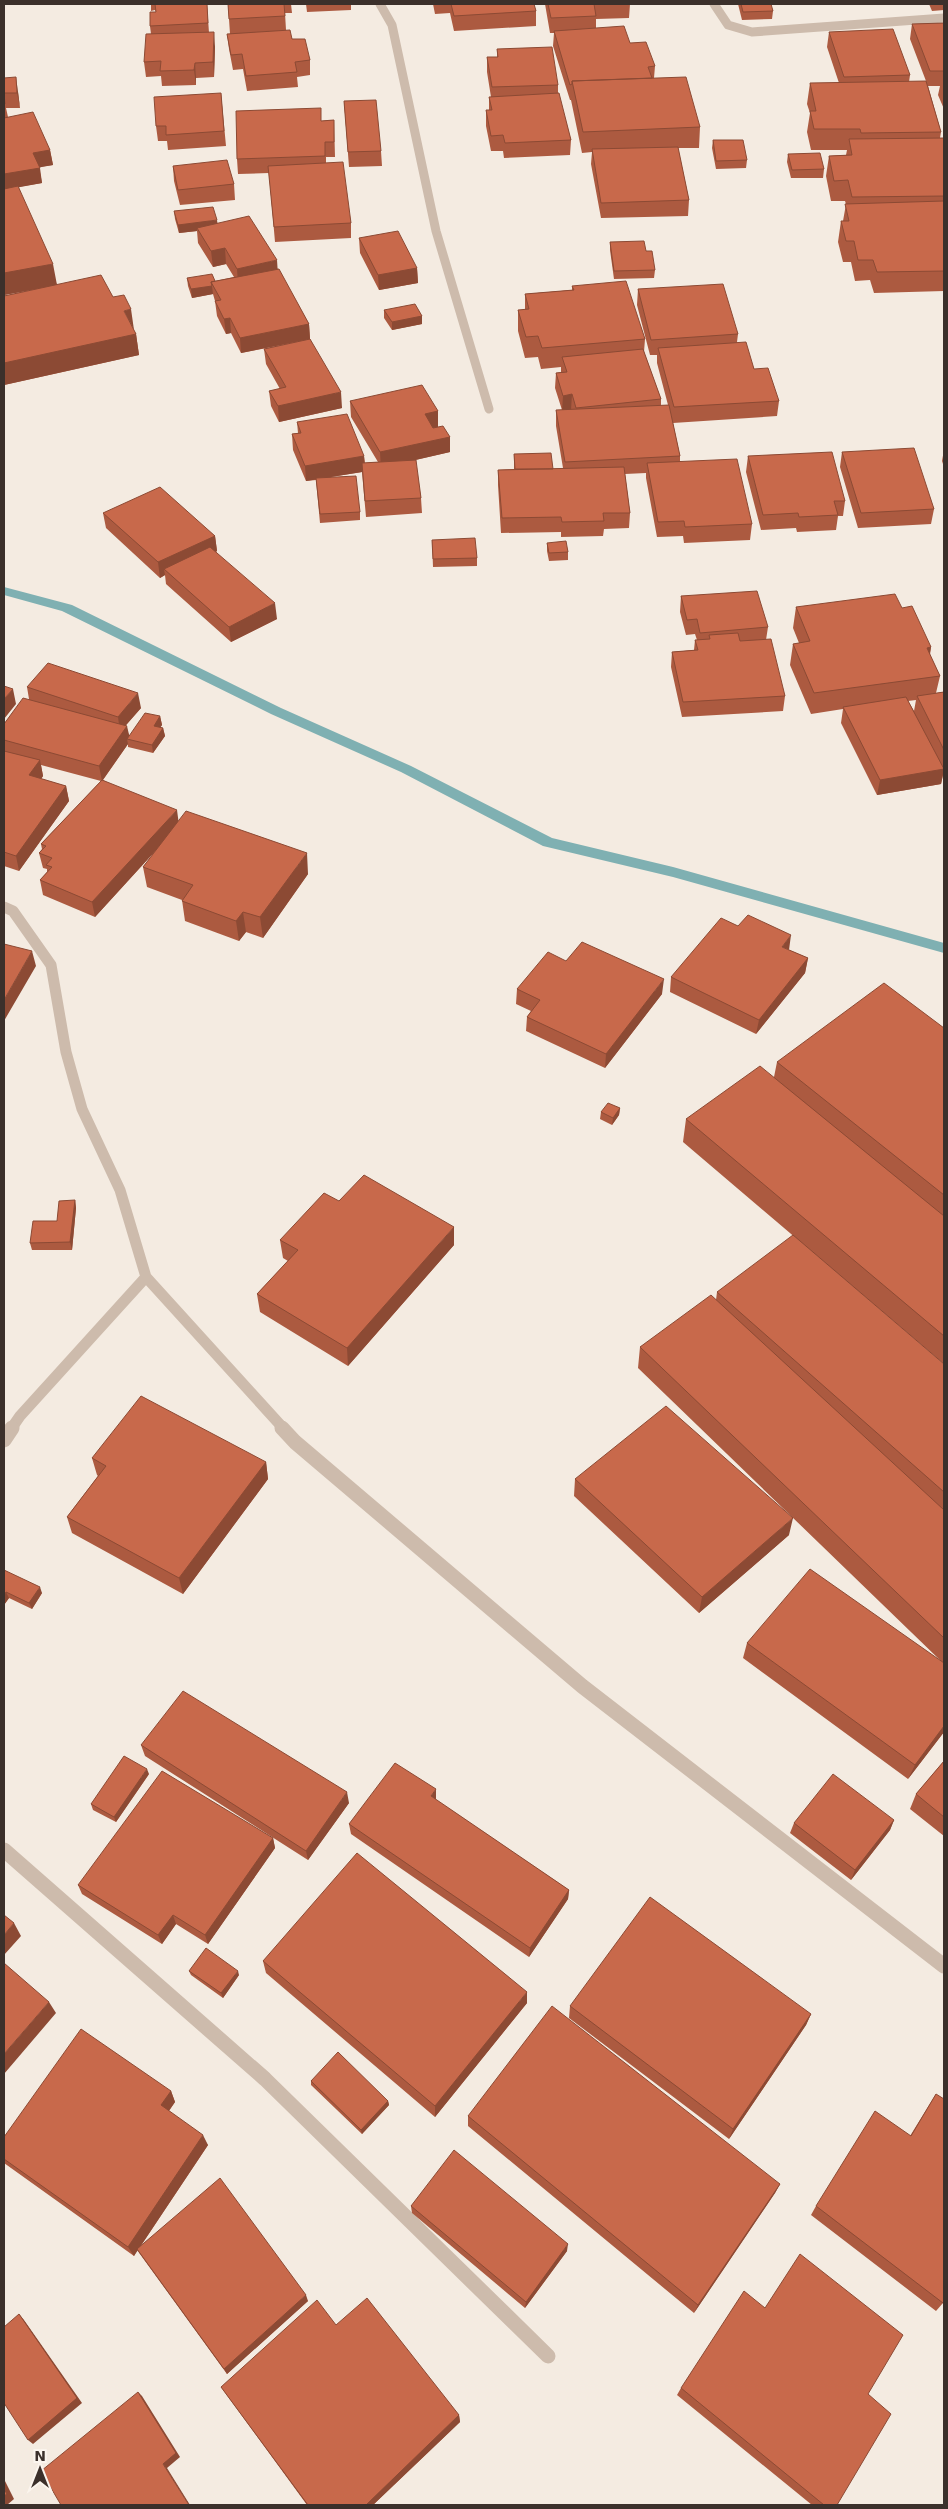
<svg xmlns="http://www.w3.org/2000/svg" width="948" height="2509" viewBox="0 0 948 2509" font-family="'DejaVu Sans',sans-serif">
  <style>
    .lines { fill: none; stroke-linecap: round; stroke-linejoin: round }
    .stream { fill: #7fb0b2; fill-rule: evenodd }
    .minor-far2 { stroke: #cdbbac; stroke-width: 9 }
    .minor-far1 { stroke: #cdbbac; stroke-width: 11 }
    .minor { stroke: #cdbbac; stroke-width: 15 }
    .wall { fill: #ac5a40; fill-rule: evenodd }
    .shaded-wall { fill: #8c4a34 }
    .building { fill: #c8694b; stroke: #8c4a34 }
  </style>
  <rect width="100%" height="100%" fill="#f4ebe1"/>
  <g class="lines">
    <path class="stream" d="M4,587l68,18 209,103 130,58 141,72 121,29 271,76v10l-271,-76 -130,-31 -142,-74 -130,-58 -209,-103 -58,-16z"/>
    <path class="minor-far2" d="M380,4l12,21 44,206 53,178
      M714,4l14,21 24,7 192,-14"/>
    <path class="minor-far1" d="M4,907l9,4 38,54 15,87 16,57 38,81 26,87 138,152
      M11,1429l9,-13 126,-139"/>
    <path class="minor" d="M282,1428l13,14 287,244 362,280
      M4,1440l8,-12
      M4,1850l261,229 283,277"/>
  </g>
  <path class="wall" d="M151,4h56l2,29 6,14 -1,30 -18,1v7l-34,1 -1,-10 -15,1 -2,-15 7,-28 -1,-8 6,-14 -1,-2 -4,1z
    M228,4h63l1,9h-7l1,17 6,9 18,21v15l-13,2 1,10 -51,4 -4,-22 -10,1 -4,-21 -2,-15h3z
    M306,4h45v6l-44,2z
    M433,4h101l2,7v15l-82,5 -4,-18 -15,1z
    M545,4h85l-1,14 -33,1v9l34,15 25,23 -1,12 46,49 -1,21h-21l11,52 -1,16 -87,2 -10,-54 1,-12 -10,1 -11,-53h-1l-17,-54 1,-13h-4z
    M738,4h31l4,7 -1,8 -30,1z
    M929,4h15v6l-12,1z
    M944,23v86l-6,-14 2,-9h-12l13,46 -1,6h4v153l-70,2 -4,-13 -15,1 -4,-19h-8l-5,-20 3,-21h2l3,-17 -1,-3h-14l-5,-25 3,-20 17,-1 1,-5h-36l-4,-18 3,-19 -3,-9 3,-21h29l-12,-36 2,-15 81,43 -1,7 17,-1 -16,-42 2,-15z
    M497,49l61,36v8l13,47 -1,15 -66,3 -1,-7h-12l-5,-25v-16h3v-13h2l-4,-25v-15h10z
    M4,78l14,14 2,16h-14l2,9 42,33 3,15 -14,2 3,16 -24,4 39,98 56,12 23,37 3,21 -135,30v-89l34,-7 -34,6z
    M221,93l5,53 -58,4 -1,-9h-9l-2,-15z
    M344,101l37,50 1,15 -33,1z
    M334,120l1,37h-9v6l25,60v15l-76,4 -6,-69 -31,1 -1,-15 84,-38z
    M713,140l34,20 -1,8 -30,1 -4,-21z
    M788,154l36,15 -1,9h-32l-4,-16z
    M173,166l61,18 1,16 -55,5 -6,-24z
    M174,211l44,12 60,46 31,55 1,15 32,69 -63,14 -8,-16 -2,-15 11,-2 -14,-25 -2,-15 43,-9 -66,13 -10,-20 -5,1 -9,-18 -2,-15 -2,-7 -21,4 -4,-12 -1,-8 28,3 19,-4 -8,-13 -13,3 -15,-24 -1,-12 -18,2 -4,-14z
    M359,238l58,30 1,15 -39,7 -19,-37z
    M610,242l36,9 9,19 -1,8 -40,1 -4,-29z
    M572,286l73,53 -1,13 17,47v7l7,-1 -11,-42v-8h-7l-13,-50 1,-16 100,45 -1,8 17,27 25,32 -2,15 -104,7 7,33v5l72,63 -2,16 -66,3 -1,-7 -26,1 -11,-59v-5l-21,1 5,39 -1,15 -25,1 -1,7 -42,1v-5l-60,1 -3,-48v-15l16,-1v-15l39,15 10,-1 -7,-42v-16h6l-7,-22 1,-15 5,-1v-5l-20,2 -3,-12 -13,1 -7,-27v-21h7v-16l47,-4z
    M384,310l38,6v8l-30,6 -8,-12z
    M350,401l88,10v16l12,10v15l-35,8 6,38 1,15 -56,4 -4,-45 -31,5 29,35v8l-40,3 -4,-43 -10,1 -13,-31 -1,-16 6,-1 -1,-11 67,34 1,7 13,-1 -27,-45z
    M944,450v17l-2,-6z
    M842,452l92,57 -3,15 -73,4 -18,-61z
    M748,456l97,45 -2,15h-5l-2,14 -39,2 -1,-4 -35,2 -15,-58z
    M103,513l112,23 2,15 -1,1 61,67 -46,23 -65,-58 -1,-9 -5,3 -54,-50z
    M432,540l45,18v8l-44,1z
    M547,543l21,9v8l-19,1 -2,-10z
    M681,596l87,31 -2,13 19,56 -2,15 -101,6 -11,-50 1,-15 22,-2 1,-10h2l-2,-6 -9,1 -6,-23z
    M796,607l106,1 29,39 -1,8 10,21 -4,17 8,-1v80v-1l-3,13 -64,11 -36,-72 2,-14 -32,5 -21,-49 3,-21 6,-1 -6,-15zM916,700l-2,11 -6,-10z
    M27,687l114,21 -15,17 3,11 31,-20 2,9 -2,2 3,1 2,8 -12,17 -25,-6v-3l-25,36 75,42 130,52 -45,64 -17,-6 -7,9 -54,-20 -3,-21 -35,-13 -4,-20 15,-19 -63,69 -52,-22 -3,-15 7,-8v-3l-4,-1 -4,-15 3,-4 -1,-5 60,-63 -60,-16 2,11 -2,3 25,7 3,15 -50,70 -15,-5v-142l25,-25z
    M789,950l19,8 -3,15 -49,61 -86,-42 1,-15z
    M566,961l96,33 -57,74 -79,-37 1,-14 4,-6 -15,-7 1,-15z
    M944,1028v336l-261,-222 3,-23 88,-42 3,-15z
    M620,1108l-1,7 -7,10 -12,-6 1,-7z
    M75,1200l1,8 -4,42h-40l-2,-7 27,-22z
    M280,1240l174,5 -106,121 -88,-54 -3,-18 31,-33 -5,-3z
    M717,1292l227,72v368l-36,47 -165,-121 4,-15 195,19 -304,-294 2,-21 76,-47z
    M92,1458l174,4 2,17 -85,115 -111,-61 -5,-16 31,-41 -1,-1z
    M575,1479l214,56 -90,78 -125,-117z
    M4,1570l38,23 -10,16 -23,-11 -5,7z
    M141,1745l208,58 -41,57 -163,-104z
    M944,1761v75l-34,-27 6,-15z
    M149,1774l-33,48 -23,-12 -2,-6z
    M436,1800l133,90 -1,9 -39,58 -178,-123 -2,-10z
    M894,1820l-4,10 -39,50 -61,-47 4,-10z
    M273,1838l2,10 -67,96 -32,-20 -14,20 -80,-50 -4,-9z
    M263,1961l264,42 -92,114 -169,-144z
    M189,1971l50,4 -16,23 -32,-23z
    M570,2006l241,8 -5,11 -77,114 -160,-121z
    M311,2081l77,20 1,4 -27,29 -51,-49z
    M171,2091l4,11 -6,9 39,34 -68,102 168,54 -81,73 -90,-124 -3,6 -130,-93v-26z
    M936,2094l7,209 -7,8 -125,-96 5,-9 94,-70z
    M468,2116l312,68 -5,9 -81,120 -226,-187z
    M411,2206l156,45 -42,57 -113,-95z
    M336,2325l123,90 1,7 -87,83h-66l-86,-118z
    M681,2388l187,6 -31,111h-25l-135,-110z"/>
  <path class="shaded-wall" d="M214,32l1,15 -1,30 -1,-15z
    M195,63l1,15v7l-2,-15z
    M16,77l2,15 2,16 -3,-15z
    M50,150l3,15 -17,3 -3,-15z
    M40,168l2,15 -38,7v-16z
    M217,220l1,8h-21v3l-18,2 -1,-8z
    M225,248l1,16 -13,3 -2,-16z
    M277,260l1,15 -40,9 -1,-15z
    M53,264l4,21 -53,10v-22z
    M417,268l1,15 -39,7 -1,-15z
    M212,286l1,8 -21,4 -1,-9z
    M131,309l3,21 -10,-19z
    M422,316v8l-30,6v-8z
    M230,318l1,15 -5,1 -2,-15z
    M309,324l1,15 -69,14 -1,-15z
    M136,334l3,21 -135,30v-22z
    M341,392l1,16 -63,14 -1,-16z
    M572,394l-1,16 -9,1 1,-15z
    M438,411v16l-13,2v-15z
    M450,437v15l-69,16 -1,-16z
    M364,456l1,15 -3,-8v9l-56,9 -1,-15z
    M215,536l2,15 -48,22 -5,-4 1,6 -5,3 -2,-16z
    M275,603l2,16 -46,23 -2,-15z
    M931,647l-4,21v-20z
    M13,689l3,15 -12,15v-20z
    M138,693l3,15 -21,24 -2,-15z
    M160,716l2,9 -6,9 -2,-8z
    M127,726l3,13h-3l1,5 -26,37 -3,-15z
    M163,728l2,8 -12,17 -1,-8z
    M40,760l3,16 -10,15 -4,-16z
    M944,769l-3,15 -64,11 3,-15z
    M66,786l3,15 -50,70 -3,-15z
    M177,810l2,15 -84,92 -3,-15z
    M307,853l1,21 -45,64 -3,-21z
    M243,912l3,20 -7,9 -3,-20z
    M791,935l-2,15 -7,-3z
    M32,951l4,15 -32,55v-21z
    M808,958l-3,15 -49,61 3,-14z
    M664,979l-2,15 -57,74 1,-14z
    M620,1108l-1,7 -7,10 1,-7z
    M75,1200l1,8 -4,42 -2,-8z
    M454,1227v18l-106,121 -1,-18z
    M266,1462l2,17 -85,115 -4,-16z
    M793,1518l-4,17 -90,78 3,-16z
    M40,1587l2,6 -10,16 -3,-6z
    M6,1592l3,6 -5,7v-9z
    M944,1726v6l-36,47 7,-14z
    M147,1769l2,5 -33,48 -2,-5z
    M436,1789v11l-5,-4z
    M347,1792l2,11 -41,57 -2,-9z
    M894,1820l-4,10 -39,50 4,-10z
    M273,1838l2,10 -67,96 -3,-9z
    M569,1890l-1,9 -39,58 1,-9z
    M173,1915l3,9 -14,20 -4,-9z
    M14,1923l7,13 -17,19v-20z
    M238,1971l1,4 -16,23 -2,-5z
    M527,1992v11l-92,114v-11z
    M49,2002l7,11 -52,61v-20z
    M811,2014l-5,11 -77,114 4,-10z
    M171,2091l4,11 -10,14 -4,-11z
    M388,2101l1,4 -27,29 -1,-4z
    M203,2135l5,10 -74,111 -6,-9z
    M780,2184l-5,9 -81,120 4,-8z
    M568,2244l-1,7 -42,57 1,-6z
    M306,2295l2,6 -81,73 -3,-5z
    M19,2314l5,6 58,83 -49,41 -5,-4z
    M138,2392l4,4 38,61 -13,11 23,37h-1l-26,-41z
    M459,2415l1,7 -87,83h-7z
    M4,2479l10,20 -7,6h-3z"/>
  <path class="building" d="M155,4h52l1,19 -58,3v-14h6z
    M228,4h56l1,12 -56,3z
    M451,4h83l2,7 -82,5z
    M548,4h58h-12l2,12 -45,2z
    M741,4h30l2,7 -30,1z
    M944,23v48h-14l-18,-47z
    M624,26l6,17 16,-1 9,24 -7,1 4,11 -80,3v3l-2,1 -16,-54z
    M893,29l17,46 -66,2 -15,-45z
    M290,30l2,9h13l5,21 -15,2 2,10 -51,4 -4,-22 -11,1 -4,-21z
    M214,32l-1,30 -18,1 -1,7 -34,1 1,-10 -17,1 2,-28z
    M552,47l6,38 -66,2 -5,-30h11l-1,-8z
    M16,77l1,16h-13l1,11h-1v-26z
    M686,77l14,50 -117,5 -11,-51z
    M926,81l15,51 -80,1 -1,-4h-46l-4,-18h6l-6,-28z
    M221,93l3,38 -58,4v-9h-10l-2,-29z
    M559,93l12,47 -66,3 -2,-8 -12,1 -5,-26h6l-3,-13z
    M376,100l5,51 -33,1 -4,-51z
    M321,108v13l13,-1v22h-9v14l-88,3 -1,-48z
    M33,112l17,38 -17,3 7,15 -36,6v-56z
    M944,138v58l-92,1 -4,-17 -14,1 -5,-25 23,-1 -3,-16z
    M713,140h30l4,20 -31,1z
    M678,147l11,53 -88,3 -9,-54z
    M820,153l4,16 -32,1 -4,-16z
    M227,160l7,24 -56,6 -5,-24z
    M343,162l8,61 -77,4 -6,-61z
    M18,186l35,78 -49,9v-84z
    M944,201v70l-67,1 -4,-12h-15l-4,-19h-8l-5,-20h8l-4,-17z
    M213,207l4,13 -39,5 -4,-14z
    M249,216l28,44 -40,9 -12,-21 -14,3 -14,-23z
    M398,231l19,37 -39,7 -19,-37z
    M644,241l2,10h6l3,19 -41,1 -4,-29z
    M279,269l30,55 -69,14 -10,-20 -6,1 -9,-18 6,-1 -10,-18z
    M212,274l3,7 -4,1 1,4 -21,3 -4,-11z
    M101,275l12,22 11,-2 7,14 -7,2 12,23 -132,29v-67z
    M626,281l19,58 -103,9 -4,-12 -12,1 -8,-27 11,-1 -4,-15 49,-4 -2,-4z
    M723,284l15,50 -87,6 -13,-51z
    M415,304l7,12 -30,6 -8,-12z
    M310,339l31,53 -63,14 -9,-15 17,-4 -22,-38z
    M746,342l8,27 14,-1 11,33 -105,6 -16,-59z
    M643,349l18,50 -85,9 -4,-14 -9,2 -7,-23 11,-1 -5,-15z
    M422,385l16,26 -13,3 8,14 10,-2 7,11 -70,15 -30,-51z
    M669,405l11,51 -115,6 -9,-52z
    M347,414l17,42 -59,10 -13,-32 9,-1 -4,-11z
    M914,448l20,61 -73,4 -19,-61z
    M832,452l13,49h-11l4,14 -39,2 -1,-4 -35,2 -15,-59z
    M551,453l2,16h-38l-1,-15z
    M737,459l15,65 -67,3 -1,-6 -26,1 -11,-59z
    M416,460l5,38 -56,3 -3,-38z
    M624,467l6,46h-27l1,8 -42,1 -1,-5 -59,1 -4,-48z
    M356,476l4,36 -40,2 -4,-36z
    M160,487l55,49 -57,26 -55,-49z
    M475,538l2,20 -44,1 -1,-19z
    M566,541l2,11 -19,1 -2,-10z
    M210,547l65,56 -46,24 -65,-58z
    M757,591l11,36 -68,6 -3,-14 -10,1 -6,-24z
    M895,594l7,14 10,-2 19,41 -4,1 13,28 -126,17 -21,-49 17,-3 -14,-34z
    M738,633l2,8 31,-2 14,57 -102,6 -11,-50 26,-2 -3,-10 15,-1 -1,-4z
    M48,663l90,30 -20,24 -91,-30z
    M4,686l9,3 -9,10z
    M944,692v58l-27,-54z
    M906,697l38,72 -64,11 -37,-73z
    M23,698l104,28 -28,40 -95,-26v-16z
    M145,713l15,3 -6,10 9,2 -11,17 -25,-6z
    M4,751l36,9 -11,15 37,11 -50,70 -12,-4z
    M102,780l75,30 -85,92 -52,-22 12,-13 -6,-2 6,-7 -13,-5 7,-7 -5,-2z
    M186,811l121,42 -47,64 -17,-5 -7,9 -54,-20 11,-16 -50,-18z
    M748,915l43,20 -9,12 26,11 -49,62 -88,-43 50,-59 17,8z
    M582,942l82,37 -58,75 -79,-37 13,-17 -23,-11 31,-37 18,9z
    M4,944l28,7 -28,49z
    M884,983l60,45v167l-167,-133z
    M760,1066l184,150v120l-258,-217z
    M608,1103l12,5 -7,10 -12,-6z
    M364,1175l90,52 -107,121 -90,-54 41,-44 -18,-10 44,-47 15,8z
    M75,1200l-5,42 -40,1 3,-22h24l2,-20z
    M793,1235l151,129v128l-227,-200z
    M711,1295l233,215v128l-304,-291z
    M141,1396l125,66 -87,116 -112,-61 39,-51 -14,-8z
    M666,1406l127,112 -91,79 -127,-118z
    M810,1569l134,94v63l-29,39 -168,-122z
    M4,1570l36,17 -11,16 -23,-11 -2,4z
    M183,1691l164,101 -41,59 -165,-106z
    M124,1756l23,13 -33,48 -23,-13z
    M944,1761v56l-28,-23z
    M395,1763l41,26 -5,7 138,94 -39,58 -181,-124z
    M162,1771l111,67 -68,97 -32,-20 -15,20 -80,-50z
    M833,1774l61,46 -39,50 -61,-47z
    M357,1853l170,139 -92,114 -172,-145z
    M650,1897l161,117 -78,115 -163,-123z
    M4,1915l10,8 -10,12z
    M206,1948l32,23 -17,22 -32,-22z
    M4,1963l45,39 -45,52z
    M552,2006l228,178 -82,121 -230,-189z
    M81,2029l90,62 -10,14 42,30 -75,112 -124,-88v-22z
    M338,2052l50,49 -27,29 -50,-49z
    M936,2094l8,5v202l-1,2 -127,-97 59,-95 36,25z
    M454,2150l114,94 -42,58 -115,-96z
    M220,2178l86,117 -82,74 -87,-120z
    M800,2254l103,81 -35,59 23,20 -54,91h-13l-143,-117 63,-97 21,17z
    M367,2298l92,117 -93,90h-58l-87,-118 96,-87 19,25z
    M19,2314l58,84 -49,42 -24,-37v-76z
    M138,2392l38,61 -13,11 26,41h-128l-20,-34z
    M4,2489l3,5 -3,2z"/>
  <rect width="948" height="2509" fill="none" stroke="#3b302b" stroke-width="10"/>
  <g transform="translate(40 2469)" stroke="#fbf5ee" stroke-width="4" paint-order="stroke">
  <path d="M0-4L9 19L0 12L-9 19Z" fill="#3b302b"/>
  <text y="-8" font-size="14" font-weight="bold" text-anchor="middle" fill="#3b302b">N</text>
  </g>
</svg>
